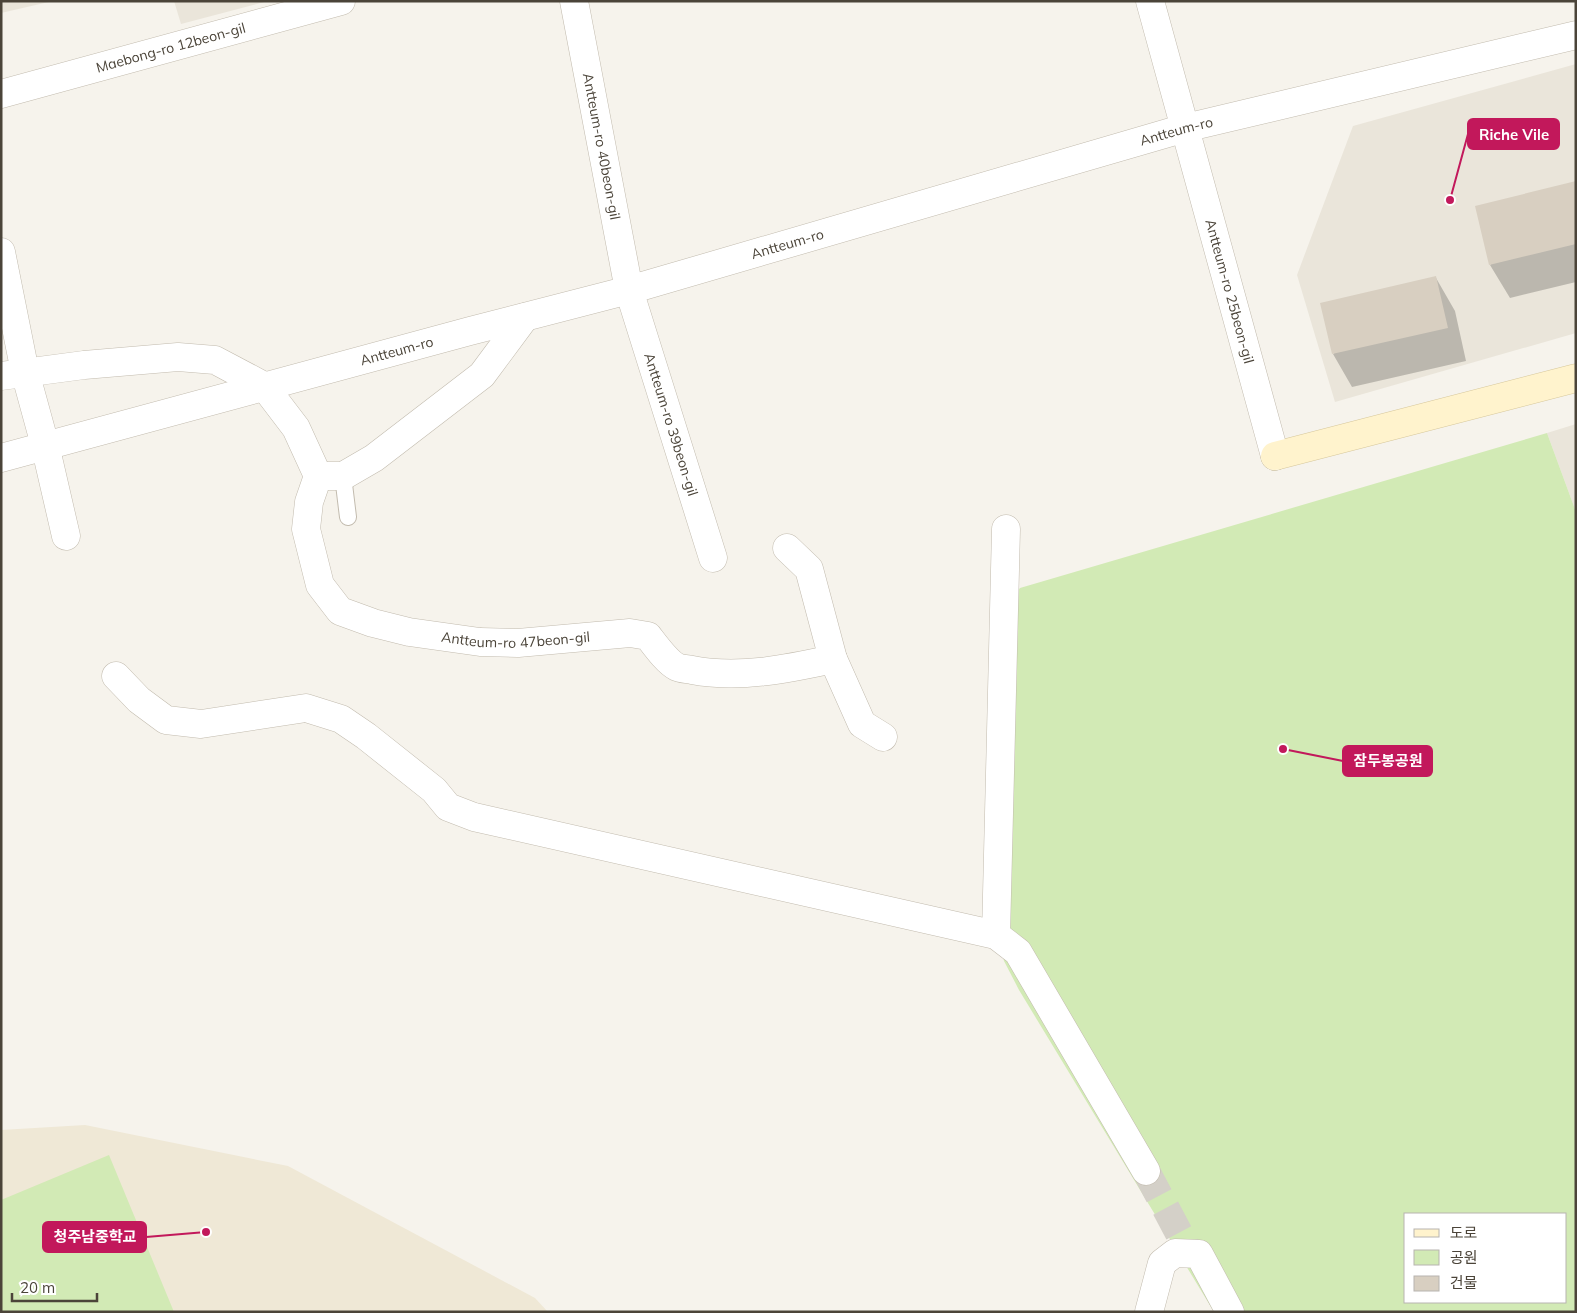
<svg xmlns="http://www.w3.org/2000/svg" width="1577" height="1313" viewBox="0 0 1577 1313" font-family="Mulish,'Noto Sans KR',sans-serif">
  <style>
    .residential { fill: #eae5da }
    .education { fill: #efe8d6 }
    .park { fill: #d2eab5; fill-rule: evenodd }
    .shadow { fill: #0003 }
    .building { fill: #d8cfc1 }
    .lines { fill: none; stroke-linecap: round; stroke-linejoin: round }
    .street-tunnel { stroke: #d4d0c8; stroke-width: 28; stroke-dasharray: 28 14; stroke-linecap: butt }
    .lane-casing { stroke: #c2bbae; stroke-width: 18 }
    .street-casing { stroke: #c2bbae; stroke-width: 29 }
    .secondary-casing { stroke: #d6c79b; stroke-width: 29 }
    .lane { stroke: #fff; stroke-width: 16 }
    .street { stroke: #fff; stroke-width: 28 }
    .secondary { stroke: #fff3cd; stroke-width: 28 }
    .labels { text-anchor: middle; stroke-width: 4; stroke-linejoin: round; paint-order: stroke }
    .street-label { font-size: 14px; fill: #4b4439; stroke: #fff }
    .leader { fill: none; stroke: #c2185b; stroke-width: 2 }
    .callout-dot { fill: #c2185b; stroke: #fff; stroke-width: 2 }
    .callout { fill: #c2185b; stroke: #c2185b; stroke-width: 2 }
    .callout-label { font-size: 15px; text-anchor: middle; font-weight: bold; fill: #fff }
  </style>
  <rect width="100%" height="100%" fill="#f6f3ec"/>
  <path class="residential" d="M1,1h52l-52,12z
    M174,1h94l-87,23z
    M1576,64v269l-241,69 -38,-127 56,-149z
    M1576,424v88l-29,-79z"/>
  <path class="education" d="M85,1125l203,41 247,132 13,14h-547v-182z"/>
  <path class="park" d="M1547,433l29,79v800h-362l-195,-322 -15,-29 -18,-80 9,-265 25,-28zM1406,1214h160v88h-160z
    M109,1155l65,157h-173v-112z"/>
  <path class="shadow" d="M1576,183v99l-66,16 -20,-33z
    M1436,278l19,33 11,50 -114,26 -19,-33z"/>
  <path class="building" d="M1576,181v63l-87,21 -14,-59z
    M1436,276l12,52 -116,26 -12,-51z"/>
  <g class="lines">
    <path class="street-tunnel" d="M1146,1171l44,83"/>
    <g class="lane-casing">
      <path id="lane" d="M343,476l5,41"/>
    </g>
    <g class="street-casing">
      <g id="street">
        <path id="s1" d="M574,1l55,289 84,268"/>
        <path id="s2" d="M1150,1l125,455"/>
        <path id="s3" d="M1,94l340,-93"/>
        <path d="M1,252l24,120 20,73 21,91"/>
        <path id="s4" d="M1,376l83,-11 94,-8 37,3 49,26 32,42 22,48 -9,26 -3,27 14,56 20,26 33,12 36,9 71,10 38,1 112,-10 18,3c7,9 19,26 29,31 4,2 11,2 15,3 47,9 95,-1 141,-11l29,65 21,13"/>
        <path id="s5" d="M1,458l469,-127 159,-41 556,-162 391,-93"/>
        <path d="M318,476h25l31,-18 108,-83 43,-58"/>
        <path d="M787,548l22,21 24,90"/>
        <path d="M116,676l23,24 27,20 35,4 105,-16 35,11 25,17 68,54 14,17 26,10 522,118 22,17 128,219"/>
        <path d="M996,935l10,-406"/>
        <path d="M1149,1312l13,-49 13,-10 24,1 31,58"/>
      </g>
    </g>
    <g class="secondary-casing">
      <path id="secondary" d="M1275,456l301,-78"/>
    </g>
    <use href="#lane" class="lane"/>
    <use href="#street" class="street"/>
    <use href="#secondary" class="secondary"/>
  </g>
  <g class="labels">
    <g class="street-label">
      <text dy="5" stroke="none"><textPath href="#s3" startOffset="176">Maebong-ro 12beon-gil</textPath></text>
      <text dy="5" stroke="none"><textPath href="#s5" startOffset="1220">Antteum-ro</textPath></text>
      <text dy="5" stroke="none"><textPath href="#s1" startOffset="148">Antteum-ro 40beon-gil</textPath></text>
      <text dy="5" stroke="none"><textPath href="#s5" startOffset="815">Antteum-ro</textPath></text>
      <text dy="5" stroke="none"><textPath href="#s2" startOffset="301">Antteum-ro 25beon-gil</textPath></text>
      <text dy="5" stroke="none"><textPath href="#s5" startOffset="410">Antteum-ro</textPath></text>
      <text dy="5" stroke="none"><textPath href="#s1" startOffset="435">Antteum-ro 39beon-gil</textPath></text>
      <text dy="5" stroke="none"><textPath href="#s4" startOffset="701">Antteum-ro 47beon-gil</textPath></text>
    </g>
  </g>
  <path class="leader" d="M1450 200L1468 134M1283 749L1343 761M206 1232L146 1237"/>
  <g class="callout-dot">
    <circle cx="1450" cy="200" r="5"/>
    <circle cx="1283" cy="749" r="5"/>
    <circle cx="206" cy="1232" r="5"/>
  </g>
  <g class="callout">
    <rect x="1468" y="119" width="91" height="30" rx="5"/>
    <rect x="1343" y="746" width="89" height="30" rx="5"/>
    <rect x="43" y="1222" width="103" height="30" rx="5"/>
  </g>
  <g class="callout-label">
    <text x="1514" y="140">Riche Vile</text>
    <text x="1388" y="766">잠두봉공원</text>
    <text x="95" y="1242">청주남중학교</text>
  </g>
  <rect width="1577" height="1313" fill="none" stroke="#4b4439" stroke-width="5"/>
  <rect x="1404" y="1213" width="162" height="90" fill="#ffffff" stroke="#b7b4b0"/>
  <rect x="1414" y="1229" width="25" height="8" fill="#fff3cd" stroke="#b7b4b0"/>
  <text x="1450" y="1238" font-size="15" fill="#4b4439">도로</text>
  <rect x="1414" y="1250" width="25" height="15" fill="#d2eab5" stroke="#b7b4b0"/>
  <text x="1450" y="1263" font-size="15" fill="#4b4439">공원</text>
  <rect x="1414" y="1276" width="25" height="15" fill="#d8cfc1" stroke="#b7b4b0"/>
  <text x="1450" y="1288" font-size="15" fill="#4b4439">건물</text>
  <path d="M12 1293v8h85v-8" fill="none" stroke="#4b4439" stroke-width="2.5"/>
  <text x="20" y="1293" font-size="15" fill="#4b4439" stroke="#ffffff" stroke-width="4" paint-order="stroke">20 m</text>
</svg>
